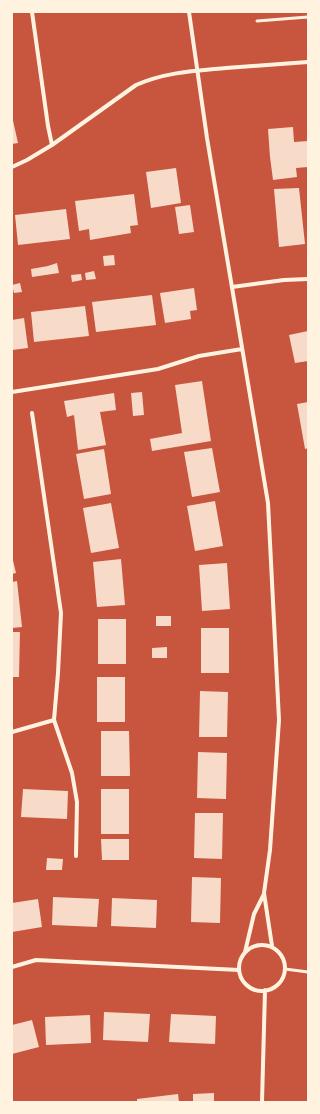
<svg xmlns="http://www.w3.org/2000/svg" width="320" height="1114" viewBox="0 0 320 1114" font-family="'Work Sans',sans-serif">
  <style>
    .building { fill: #f7dbc8 }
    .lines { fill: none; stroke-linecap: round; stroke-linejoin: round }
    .service { stroke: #fff3e0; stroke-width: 3 }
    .minor { stroke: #fff3e0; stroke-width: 4 }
  </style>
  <rect width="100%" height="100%" fill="#c8553d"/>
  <path class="building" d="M12,116l6,27 -6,1z
    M293,127l1,15 14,-1v26l-12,1 1,9 -24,3 -3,-23 -2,-28z
    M176,168l5,35 -30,5 -5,-36z
    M299,188l6,56 -26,3 -5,-58z
    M134,194l4,31 -8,1 1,7 -41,7 -1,-11 -10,2 -4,-30z
    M190,205l4,27 -15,2 -4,-27z
    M66,209l4,30 -52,6 -3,-30z
    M114,255l1,10 -11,1 -1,-10z
    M57,263l2,10 -27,4 -1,-8 17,-3z
    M94,271l2,8 -10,1 -1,-7z
    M81,274l1,6 -10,2 -1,-7z
    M20,283l2,9 -8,1 -2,-8z
    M194,288l3,22 -7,1 1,8 -26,4 -5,-30z
    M152,295l4,30 -60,7 -4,-30z
    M85,306l4,30 -55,6 -3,-30z
    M24,318l4,30 -16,2v-30z
    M308,331v30l-13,2 -6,-28z
    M202,381l9,60 -59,10 -2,-12 32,-6 -7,-48z
    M142,392l2,23 -11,1 -2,-23z
    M114,393l2,17 -16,2 6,33 -28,5 -4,-35 -7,2 -3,-16z
    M308,402v46l-3,1 -8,-45z
    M212,448l8,44 -28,5 -8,-45z
    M104,449l7,45 -27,5 -8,-45z
    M215,501l8,45 -28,5 -8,-45z
    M111,503l8,45 -28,5 -8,-45z
    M12,556l4,17 -4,1z
    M121,559l4,46 -28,2 -4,-45z
    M227,563l3,46 -28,2 -3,-46z
    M17,581l5,46 -10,1v-46z
    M156,616h15v10h-15z
    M98,619h28v45h-28z
    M201,628h28v45h-28z
    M12,632h8l-1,45h-7z
    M167,647v11h-15v-10z
    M97,677h28v45h-28z
    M200,691l28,1 -1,45h-28z
    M101,731h28l1,45h-29z
    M198,752l29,1 -1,46 -29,-1z
    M23,789l45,2 -1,28 -46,-2z
    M101,789h28v45h-28z
    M195,813h28l-1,46 -28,-1z
    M101,839h28v21h-27z
    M47,858l16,1 -1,11h-16z
    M192,877l29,1 -1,45 -29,-1z
    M53,897l46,2 -2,28 -45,-2z
    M112,898l45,2 -1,28 -45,-2z
    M38,899l4,28 -30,5v-29z
    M104,1012l46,2 -2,28 -45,-2z
    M171,1014l45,2 -1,28 -46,-2z
    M90,1015l1,28 -45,2 -1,-28z
    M32,1020l7,27 -27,7v-29z
    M214,1093v9h-21v-8z
    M178,1094l1,8h-42v-3z"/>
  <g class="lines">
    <path class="service" d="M257,21l51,-4
      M285,969l23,3"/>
    <path class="minor" d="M32,12l16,114 4,19
      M189,12l18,126 61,365 11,217 -9,130 -6,43 8,53
      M12,167l15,-7 25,-15 84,-60c30,-13 58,-14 90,-17 27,-2 55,-4 82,-6
      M232,287l52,-7 24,-1
      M12,392l146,-23 41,-13 43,-7
      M32,413l29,200 -3,60 -4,47 18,53 5,29 -1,54
      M12,732l42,-12
      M239 968a23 23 0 1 1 46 0a23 23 0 1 1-46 0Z
      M245,952l9,-38 10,-20
      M12,967l24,-7 203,10
      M262,1102l3,-112"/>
  </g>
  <rect width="320" height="1114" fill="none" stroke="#fff3e0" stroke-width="26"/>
</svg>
